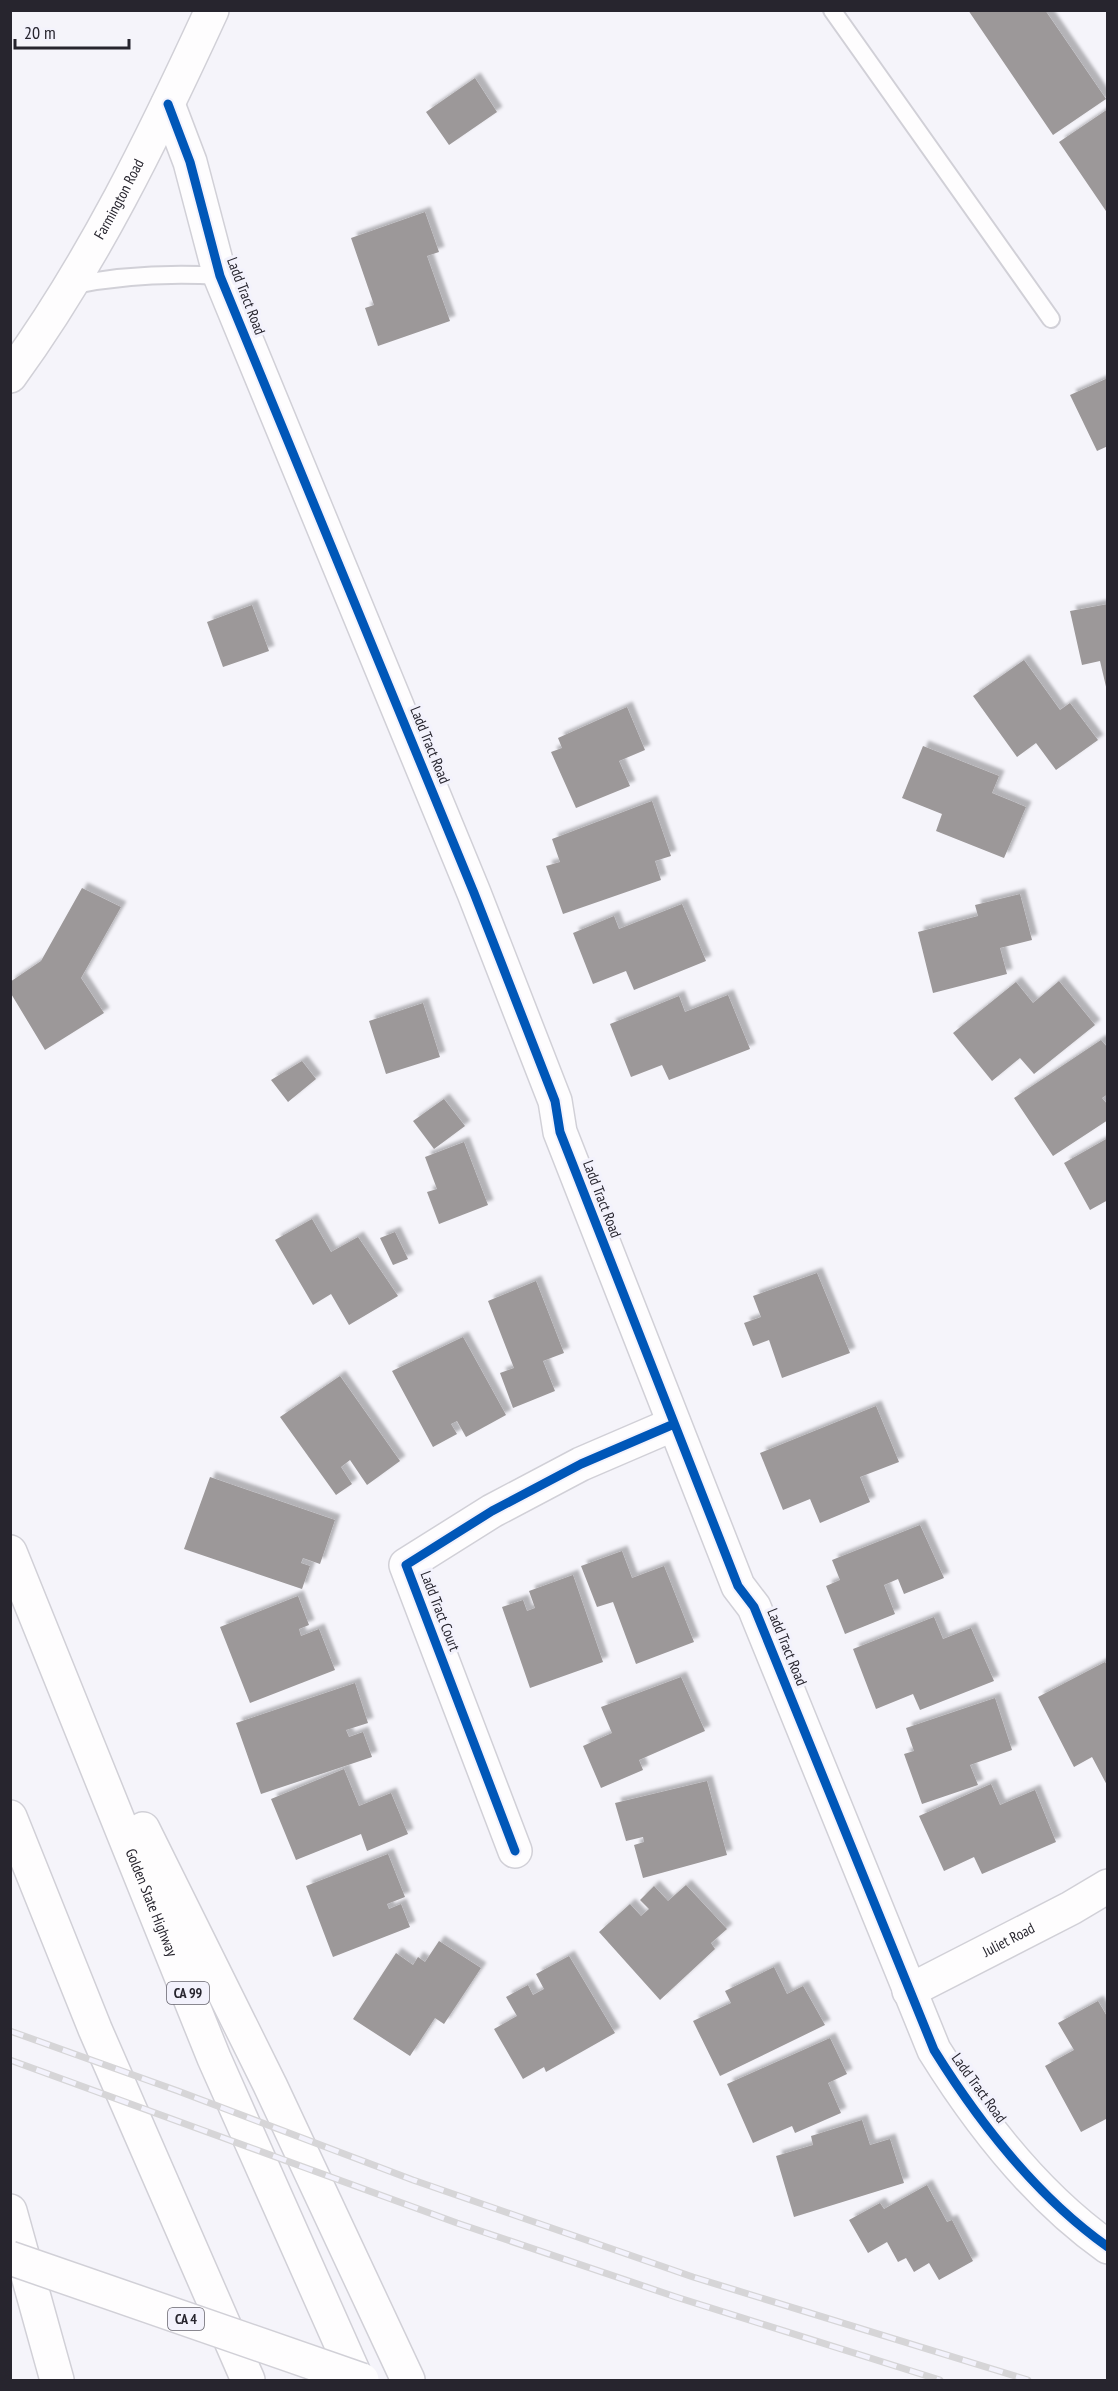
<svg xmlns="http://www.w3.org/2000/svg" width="1118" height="2391" viewBox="0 0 1118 2391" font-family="'PT Sans Narrow',sans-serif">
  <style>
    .building { fill: #9c9899; filter: url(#shadow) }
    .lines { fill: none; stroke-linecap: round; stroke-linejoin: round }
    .service-casing { stroke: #d1d0d7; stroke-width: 20 }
    .minor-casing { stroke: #d1d0d7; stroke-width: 36 }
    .secondary-casing { stroke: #d1d0d7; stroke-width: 36 }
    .motorway-casing { stroke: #d1d0d7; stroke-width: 36 }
    .service { stroke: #fefdfe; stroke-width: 16 }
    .minor { stroke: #fefdfe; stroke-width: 33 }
    .secondary { stroke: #fefdfe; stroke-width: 33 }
    .motorway { stroke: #fefdfe; stroke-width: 33 }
    .rail-casing { stroke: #d6d5d7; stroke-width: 7 }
    .rail { stroke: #f3f2fc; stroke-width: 4.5; stroke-dasharray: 14; stroke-linecap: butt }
    .primary-bridge-casing { stroke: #d1d0d7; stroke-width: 36; stroke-linecap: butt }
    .primary-bridge { stroke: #fefdfe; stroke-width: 33 }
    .cycleway-casing { stroke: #f3f2fc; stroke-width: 13 }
    .cycleway { stroke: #0057b8; stroke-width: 9 }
    .labels { text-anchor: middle; stroke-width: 6; stroke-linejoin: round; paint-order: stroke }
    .shield { fill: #f3f2fc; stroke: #64626c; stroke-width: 1.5 }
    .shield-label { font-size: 14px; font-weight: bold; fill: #27252e }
    .street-label { font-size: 15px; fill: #27252e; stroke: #f3f2fc }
  </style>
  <defs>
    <filter id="shadow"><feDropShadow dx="5.5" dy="-5.5" stdDeviation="1.5" flood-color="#0004"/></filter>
  </defs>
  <rect width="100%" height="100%" fill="#f5f4fa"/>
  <path class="building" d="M968,10h77l61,89 -53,36z
    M475,78l22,34 -48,33 -23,-33z
    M1108,109v105l-49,-72z
    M425,212l14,40 -12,4 23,65 -72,25 -13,-38 9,-3 -23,-67z
    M1108,378v68l-11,5 -27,-56z
    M1108,604v87h-1l-7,-30 -18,4 -12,-54z
    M252,605l17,46 -46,16 -16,-45z
    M1024,660l36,50 10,-7 28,37 -42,30 -20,-27 -19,14 -44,-61z
    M627,707l18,43 -26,11 11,25 -54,22 -25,-56 11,-4 -4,-10z
    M923,746l76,30 -7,17 34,14 -22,51 -68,-27 6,-17 -40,-16z
    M652,801l19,55 -16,5 6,19 -98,34 -17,-48 14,-4 -8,-23z
    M82,888l39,19 -40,71 23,35 -59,37 -35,-58v-10l31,-21z
    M1020,894l12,46 -32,8 7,26 -74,19 -15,-61 60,-16 -3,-11z
    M682,904l24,57 -72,29 -8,-19 -33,13 -20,-51 41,-17 5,13z
    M1059,981l36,44 -61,49 -14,-16 -28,23 -39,-48 63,-51 17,21z
    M728,995l22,54 -81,31 -7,-15 -31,12 -21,-53 69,-28 6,16z
    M423,1003l17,54 -54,17 -17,-53z
    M1101,1040l7,8v46l-6,4 6,7v15l-55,36 -39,-58z
    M302,1061l14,18 -28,23 -17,-22z
    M444,1099l21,27 -31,23 -21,-28z
    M1108,1138v62l-18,10 -26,-47z
    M464,1142l24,63 -49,19 -12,-32 10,-3 -12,-32z
    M312,1219l19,33 27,-15 40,59 -49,29 -18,-31 -18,11 -38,-65z
    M395,1232l13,27 -15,6 -13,-27z
    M817,1273l33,80 -68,25 -13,-38 -16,6 -9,-23 17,-6 -8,-21z
    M536,1281l28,72 -21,8 12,30 -42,17 -13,-35 14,-5 -26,-67z
    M463,1337l43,78 -40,22 -9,-16 -6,3 6,10 -24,13 -41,-76z
    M340,1376l60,85 -33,24 -17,-25 -9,7 11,17 -16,11 -56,-78z
    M876,1406l23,56 -39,15 10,25 -50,21 -10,-24 -27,11 -23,-57z
    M210,1477l125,43 -15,44 -17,-6 -2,5 9,3 -8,23 -118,-40z
    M920,1525l24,53 -40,16 -6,-15 -14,6 11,29 -50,20 -19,-48 14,-6 -8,-20z
    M622,1551l10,27 32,-12 30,76 -58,22 -23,-62 -16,5 -16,-41z
    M573,1575l30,87 -73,26 -28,-81 21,-7 4,11 8,-3 -6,-17z
    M298,1596l11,29 -10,4 2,7 18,-7 16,41 -85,33 -30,-76z
    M934,1617l9,22 28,-11 23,53 -74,29 -7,-16 -37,15 -23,-60z
    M1105,1662l3,5v120l-16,-30 -18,10 -36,-70z
    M681,1677l24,54 -66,29 4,10 -42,18 -18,-42 29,-13 -11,-26z
    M355,1683l13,40 -22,7 3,7 14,-5 9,25 -111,37 -25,-71z
    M995,1698l17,52 -42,15 8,20 -56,19 -18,-50 10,-3 -8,-23z
    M344,1769l15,37 32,-13 17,41 -41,17 -6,-17 -65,26 -25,-61z
    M707,1781l20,74 -84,23 -9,-33 10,-3 -1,-5 -17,4 -11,-38z
    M991,1784l9,21 35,-15 21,52 -74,32 -8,-17 -30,14 -25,-55z
    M388,1854l17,43 -18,7 2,5 12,-5 9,23 -77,30 -27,-71z
    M686,1885l41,44 -16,14 4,6 -55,51 -61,-68 31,-28 11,12 8,-7 -9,-9 14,-14 14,15z
    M439,1941l42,27 -37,56 -9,-6 -25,38 -57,-37 43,-66 17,12 5,-8 7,5z
    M569,1956l46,77 -69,39 -2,-5 -21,12 -29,-50 23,-13 -11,-19 22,-12 5,10 11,-6 -8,-15z
    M774,1967l13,27 16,-8 22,39 -105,51 -27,-55 38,-18 -6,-12z
    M1098,2001l10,17v100l-27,14 -36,-66 29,-16 -16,-27z
    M830,2038l17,36 -19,9 13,30 -46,20 -3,-7 -39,17 -26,-59z
    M862,2120l8,25 20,-6 14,44 -110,34 -18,-61 37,-11 -2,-9z
    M927,2185l20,37 5,-2 21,41 -34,19 -10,-17 -15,9 -8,-14 -8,4 -11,-20 -19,11 -19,-33 31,-17 4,6z"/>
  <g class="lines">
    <g class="service-casing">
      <path id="service" d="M832,10l219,309
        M70,286c51,-11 98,-13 150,-10"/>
    </g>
    <g class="minor-casing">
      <g id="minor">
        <path d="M168,104l22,58 30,114 254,617 81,208 5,31 178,454 16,21 180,443c46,74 102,146 174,197"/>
        <path d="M515,1851l-109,-286 86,-54 89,-47 93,-40"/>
        <path id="s1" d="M909,1991l162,-83 37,-22"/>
      </g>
    </g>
    <g class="secondary-casing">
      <g id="secondary">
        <path id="s2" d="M10,376c82,-112 144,-240 202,-366"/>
      </g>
    </g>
    <g class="motorway-casing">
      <g id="motorway">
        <path id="s3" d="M10,1552l204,506 143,322"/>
        <path d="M10,1817l85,212 153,351"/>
        <path d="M143,1829l127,256 138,295"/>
        <path d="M10,2211l47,169"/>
      </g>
    </g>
    <use href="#service" class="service"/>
    <use href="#minor" class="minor"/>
    <use href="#secondary" class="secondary"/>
    <use href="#motorway" class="motorway"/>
    <g class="rail-casing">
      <path id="rail" d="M10,2031l168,60 235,89 280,97 335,103
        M10,2060l447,163 219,74 264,83"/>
    </g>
    <use href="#rail" class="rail"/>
    <g class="primary-bridge-casing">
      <path id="primary-bridge" d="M10,2258l352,122"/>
    </g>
    <use href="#primary-bridge" class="primary-bridge"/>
    <g class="cycleway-casing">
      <path id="cycleway" d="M168,104l22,58 30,114 254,617 81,208 5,31 178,454 16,21 180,443c46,74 102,146 174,197
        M515,1851l-109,-286 86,-54 89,-47 93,-40"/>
    </g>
    <use href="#cycleway" class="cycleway"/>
  </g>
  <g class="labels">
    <g class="shield">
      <rect x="167" y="1982" width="42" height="22" rx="4.5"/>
      <rect x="168" y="2308" width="36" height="22" rx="4.5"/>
    </g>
    <g class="shield-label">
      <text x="188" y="1998">CA 99</text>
      <text x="186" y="2324">CA 4</text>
    </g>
    <g class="street-label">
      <text dy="5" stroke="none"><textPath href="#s2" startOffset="208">Farmington Road</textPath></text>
      <text transform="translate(246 296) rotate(69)" y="5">Ladd Tract Road</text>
      <text transform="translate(430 745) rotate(68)" y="5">Ladd Tract Road</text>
      <text transform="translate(602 1199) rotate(69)" y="5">Ladd Tract Road</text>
      <text transform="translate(440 1611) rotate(69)" y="5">Ladd Tract Court</text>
      <text transform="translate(787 1647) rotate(68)" y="5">Ladd Tract Road</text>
      <text dy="5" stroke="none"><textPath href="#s3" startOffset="378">Golden State Highway</textPath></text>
      <text dy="5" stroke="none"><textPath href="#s1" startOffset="112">Juliet Road</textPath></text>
      <text transform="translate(979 2088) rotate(54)" y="5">Ladd Tract Road</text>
    </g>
  </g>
  <rect width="1118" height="2391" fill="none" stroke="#27252e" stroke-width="24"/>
  <path d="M15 39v9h114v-9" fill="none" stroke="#27252e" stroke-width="3"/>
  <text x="24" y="39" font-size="18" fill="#27252e" stroke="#f3f2fc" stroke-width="4.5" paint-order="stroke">20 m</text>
</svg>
